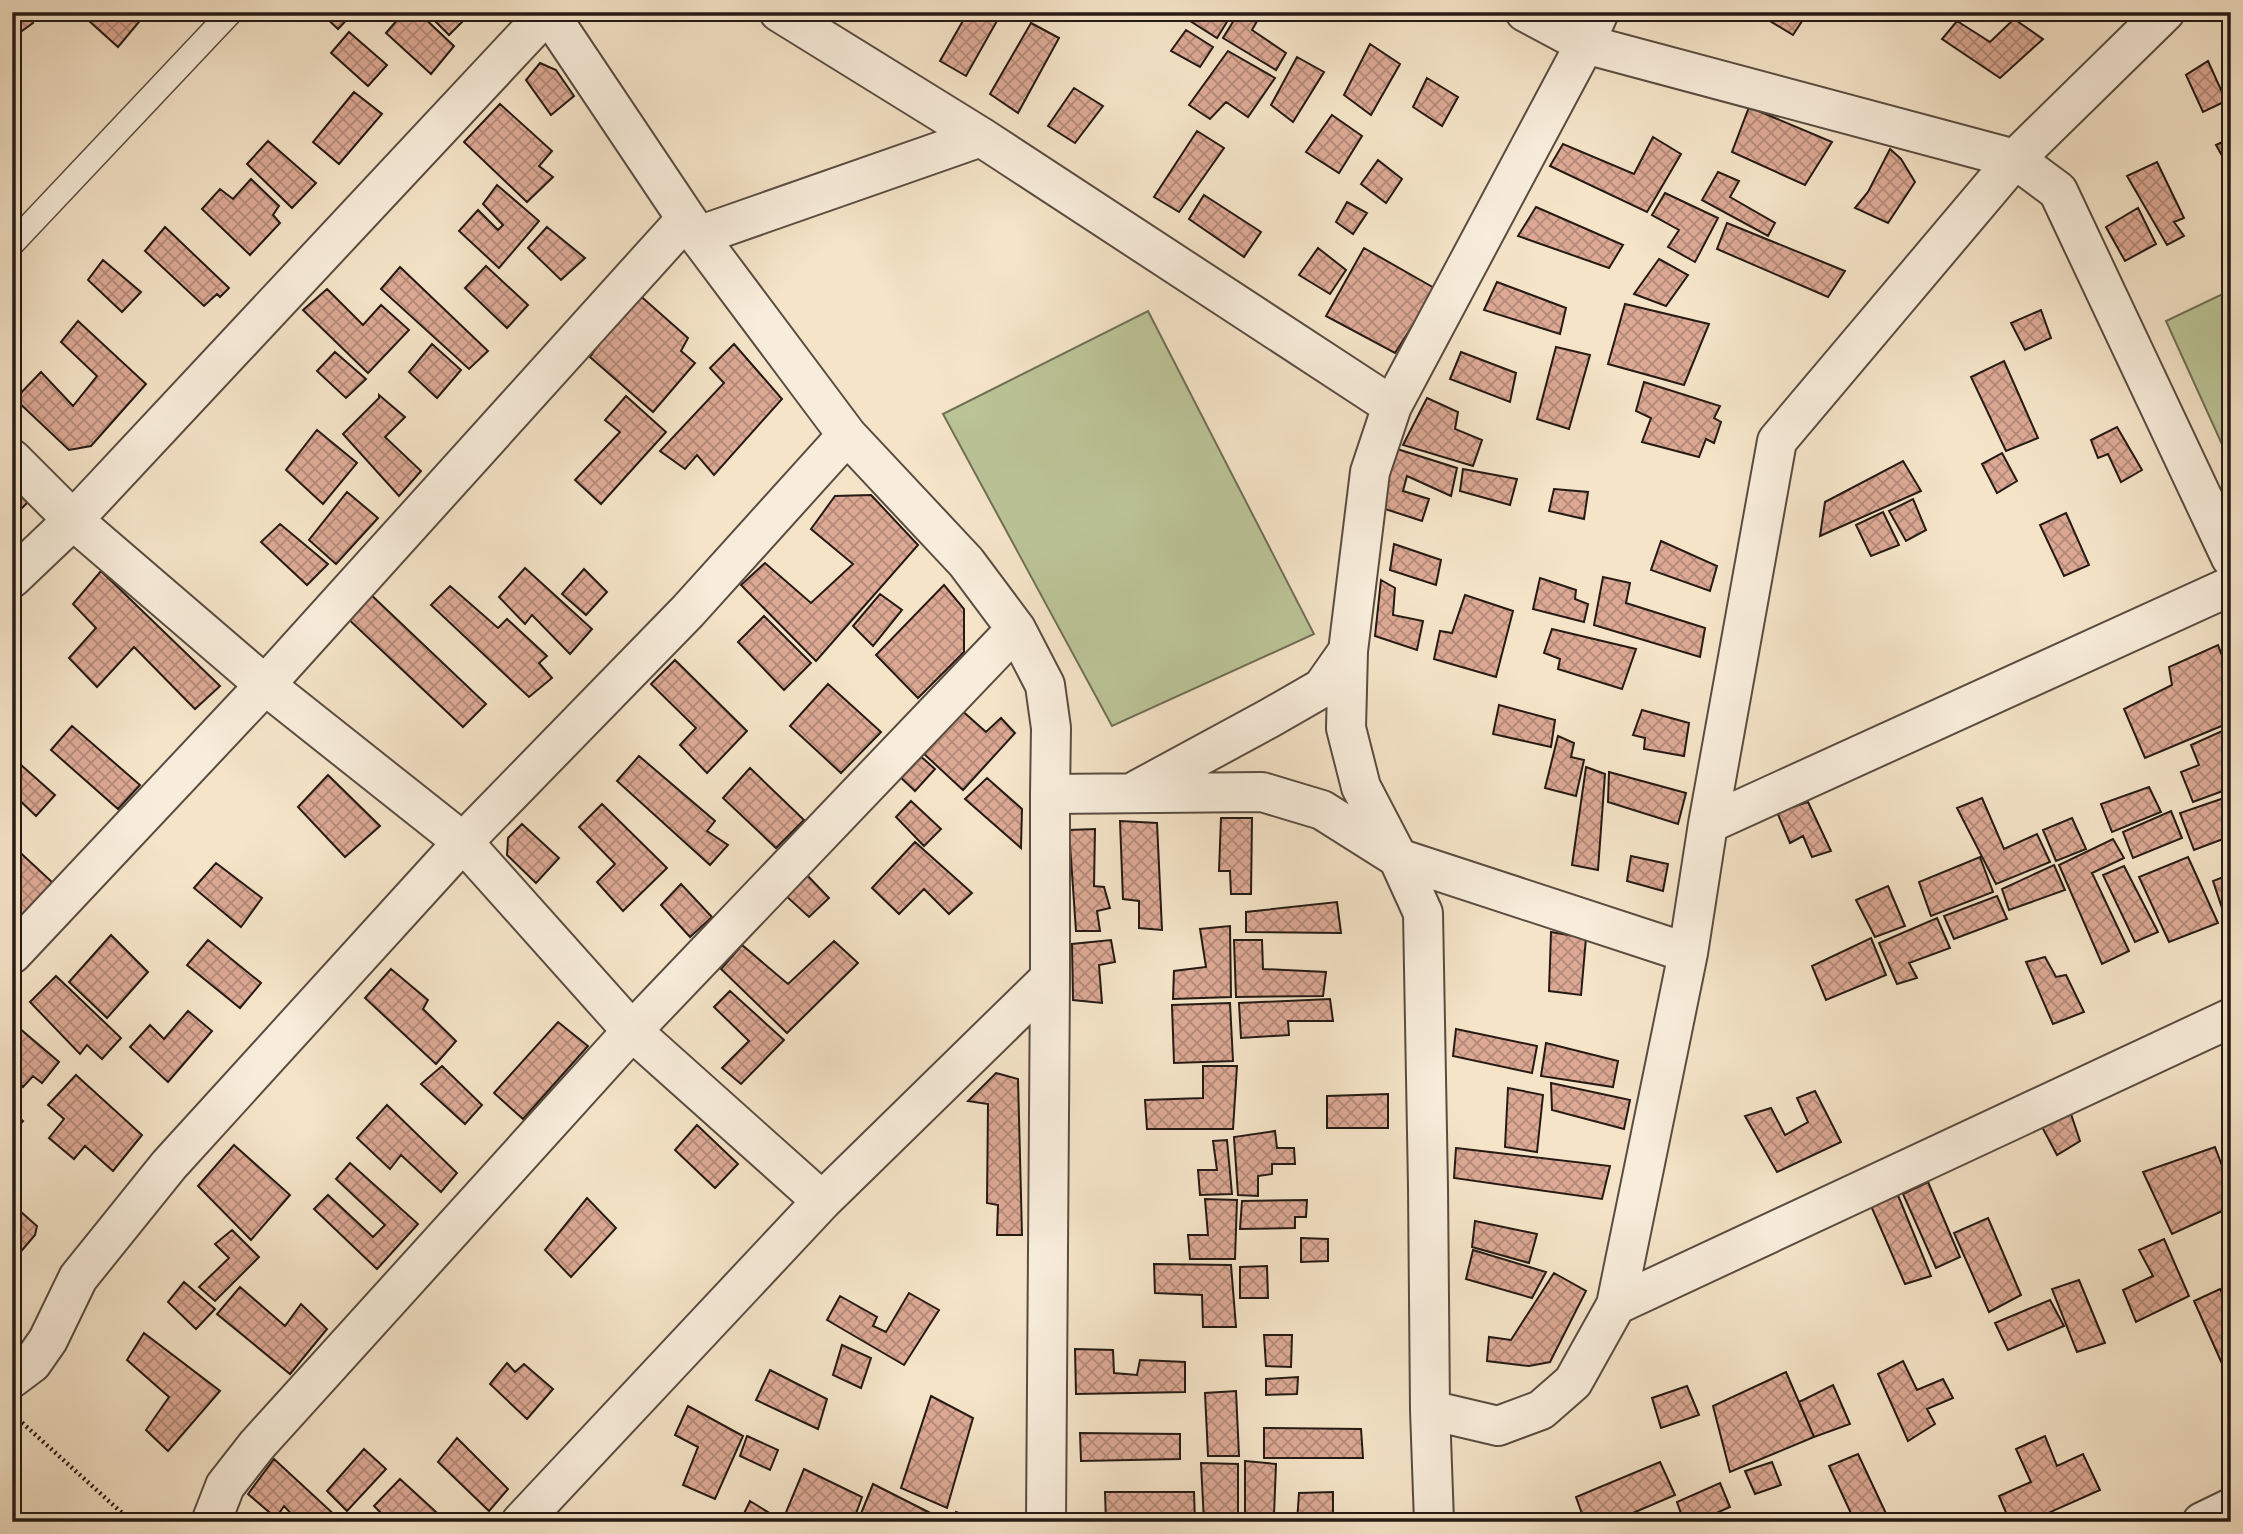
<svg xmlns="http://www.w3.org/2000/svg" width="2243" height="1534" viewBox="0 0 2243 1534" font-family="'IM FELL Great Primer',serif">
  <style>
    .garden { fill: #bbc497; stroke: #706f56; stroke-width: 2 }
    .building { fill: url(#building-cross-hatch); stroke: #251a14; stroke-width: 2 }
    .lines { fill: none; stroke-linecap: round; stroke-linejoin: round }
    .service-casing { stroke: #594c41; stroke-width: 26 }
    .minor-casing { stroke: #594c41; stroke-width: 42 }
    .tertiary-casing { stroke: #594c41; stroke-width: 42 }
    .path { stroke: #251a14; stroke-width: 4.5; stroke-dasharray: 2 3.5; stroke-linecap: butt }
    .service { stroke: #f8eddb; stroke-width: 23 }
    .minor { stroke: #f8eddb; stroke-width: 38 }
    .tertiary { stroke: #f8eddb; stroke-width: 38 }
  </style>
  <defs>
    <pattern id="building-cross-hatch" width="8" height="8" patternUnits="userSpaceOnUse" patternTransform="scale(1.75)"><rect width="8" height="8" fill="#dda995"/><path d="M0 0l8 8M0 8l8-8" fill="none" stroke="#b38978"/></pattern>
  </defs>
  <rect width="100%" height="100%" fill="#f5e4c8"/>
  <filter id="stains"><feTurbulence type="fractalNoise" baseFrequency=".00286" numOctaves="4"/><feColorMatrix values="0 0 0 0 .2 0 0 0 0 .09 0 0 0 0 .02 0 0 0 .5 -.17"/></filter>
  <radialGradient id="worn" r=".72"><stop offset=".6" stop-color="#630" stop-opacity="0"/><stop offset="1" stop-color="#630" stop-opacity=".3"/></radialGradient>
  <path class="garden" d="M2231,290v174l-65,-143z
    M1148,311l166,323 -202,92 -169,-312z"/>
  <path class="building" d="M12,12h13l8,11 -21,15z
    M79,12h48l12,10 -21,25z
    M320,12h34l-16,17z
    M404,12h14l36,34 -23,28 -45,-41z
    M432,12h40l-23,23 -20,-20z
    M968,12h34l-36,64 -26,-15z
    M1176,12h57l-16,26z
    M1239,12h16l5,4 -8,14 34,23 -10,17 -53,-32z
    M1768,12h40l-15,23 -28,-17z
    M2014,19l29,20 -43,39 -58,-39 15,-18 33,21z
    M1031,23l28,15 -41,75 -28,-19z
    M1186,30l27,17 -13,20 -29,-16z
    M349,32l38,33 -19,21 -37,-33z
    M1370,44l30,20 -29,51 -27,-20z
    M1228,51l47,27 -27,39 -22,-15 -16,17 -21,-14z
    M1297,57l27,15 -31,50 -22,-17z
    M2208,61l18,40 -23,11 -17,-37z
    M540,63l16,7 18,26 -23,19 -25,-35z
    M1427,78l31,19 -16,29 -29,-19z
    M1074,88l29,18 -28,37 -27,-17z
    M354,92l28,22 -43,50 -26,-22z
    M500,104l52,47 -13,15 14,11 -26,25 -63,-60z
    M1749,107l83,35 -27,43 -73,-33z
    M1332,115l30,21 -23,37 -33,-21z
    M1197,131l27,17 -45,64 -25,-15z
    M1653,137l28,17 -34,58 -97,-46 13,-22 71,30z
    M2231,138v34l-15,-27z
    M268,141l48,42 -24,25 -45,-44z
    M1890,149l11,10 14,23 -27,41 -33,-15 13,-16z
    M1378,160l24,19 -16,24 -25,-19z
    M2157,162l27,56 -10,4 10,14 -17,9 -40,-69z
    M1718,172l21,9 -9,16 45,26 -7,13 -66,-36z
    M251,179l28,27 -6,9 7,8 -30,32 -48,-46 18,-20 13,10z
    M497,185l42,36 -40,47 -40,-37 19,-21 20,20 5,-5 -20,-21z
    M1665,193l53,25 -23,44 -27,-15 11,-17 -27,-15z
    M1204,195l57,37 -17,25 -55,-38z
    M1347,202l20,11 -14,21 -17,-12z
    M1536,207l87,38 -14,23 -91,-32z
    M2138,208l18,36 -31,17 -19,-34z
    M1727,223l118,48 -17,26 -111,-48z
    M165,227l64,61 -9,9 -3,-3 -13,12 -59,-55z
    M547,227l38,31 -24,22 -33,-32z
    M1318,248l28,22 -16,24 -31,-19z
    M1364,248l72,41 -41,64 -69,-37z
    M1659,259l29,16 -22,31 -32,-12z
    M103,260l38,32 -19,20 -34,-32z
    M486,266l42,39 -21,23 -42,-40z
    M400,267l88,84 -19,18 -88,-80z
    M1497,282l69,26 -6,26 -76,-24z
    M327,289l36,36 18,-20 28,25 -41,43 -65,-63z
    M636,292l52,46 -7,13 14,12 -42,49 -63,-55z
    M1625,304l84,20 -25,61 -76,-21z
    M2041,310l10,28 -26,12 -14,-27z
    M78,321l68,63 -55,62 -22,4 -54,-51 26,-27 32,34 24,-30 -36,-34z
    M432,344l29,26 -24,28 -28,-26z
    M734,344l48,55 -68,76 -17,-20 -12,14 -25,-18 64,-68 -14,-15z
    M1556,347l34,8 -21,74 -32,-10z
    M335,352l31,27 -20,19 -29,-27z
    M1461,352l55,21 -6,29 -60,-23z
    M2004,361l34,77 -32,13 -35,-74z
    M1644,382l76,24 -6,12 7,4 -7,21 -8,-4 -7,18 -57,-15 9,-24 -15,-7z
    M379,395l26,22 -20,20 36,34 -22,25 -56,-62 36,-36z
    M626,396l40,36 -65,72 -26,-24 45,-48 -15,-12z
    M1427,398l31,14 -3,17 27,11 -9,26 -70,-21z
    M2117,427l25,43 -21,12 -13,-28 -10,4 -7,-18z
    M317,430l40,33 -34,41 -37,-34z
    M1394,448l63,20 -6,28 -44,-20 -4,15 26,8 -7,22 -43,-14z
    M2002,453l15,28 -20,12 -15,-29z
    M1903,461l18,30 -101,45 5,-34z
    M1463,469l54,10 -7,26 -50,-14z
    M12,485l18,15 -18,18z
    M1554,489l34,3 -4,27 -35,-8z
    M347,492l31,26 -42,46 -27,-24z
    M871,495l47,50 -102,116 -75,-76 24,-22 46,40 42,-39 -42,-35 24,-33z
    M1913,499l13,31 -20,11 -17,-30z
    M1883,512l16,33 -28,11 -15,-31z
    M2066,513l23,52 -25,11 -24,-51z
    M280,524l48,40 -21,21 -46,-43z
    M1661,541l56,25 -7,25 -59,-21z
    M1394,544l47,16 -5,25 -46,-15z
    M525,568l67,61 -22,25 -38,-39 -7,9 -26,-27z
    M584,569l23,23 -21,23 -24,-21z
    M101,571l119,115 -25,23 -61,-62 -37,40 -28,-29 27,-30 -23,-24z
    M1603,577l27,6 -4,20 79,25 -5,29 -106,-32z
    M1540,578l36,12 -1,9 13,5 -4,18 -51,-13z
    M1381,580l14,8 -2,27 30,6 -6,29 -42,-14z
    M944,585l20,24v43l-46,46 -42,-43z
    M450,586l48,42 9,-9 40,37 -8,7 13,15 -23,19 -98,-92z
    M366,590l120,114 -23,23 -119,-112z
    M880,594l22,16 -29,36 -20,-20z
    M1465,595l48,16 -17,66 -62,-18 6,-28 12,2z
    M764,616l47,47 -27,27 -46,-48z
    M1552,629l84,20 -14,40 -64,-20 2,-10 -16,-6z
    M2218,645l13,35v42l-86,36 -21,-49 48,-24 -3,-18z
    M675,660l72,71 -40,42 -27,-28 16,-17 -45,-44z
    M828,684l53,48 -40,41 -51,-47z
    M1499,705l56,15 -4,27 -58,-13z
    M959,708l27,24 15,-14 14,15 -52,57 -40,-37z
    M1642,710l47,13 -5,33 -40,-7 1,-11 -12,-3z
    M72,726l68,59 -22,24 -67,-59z
    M2231,727v61l-38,14 -12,-30 18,-7 -8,-20z
    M1558,736l16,7 -3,14 13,3 -8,36 -31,-8z
    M918,754l17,15 -20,22 -17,-16z
    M639,756l76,65 -8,10 21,14 -18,20 -93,-84z
    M12,757l43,38 -19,21 -24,-23z
    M1586,767l19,7 -7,96 -26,-5z
    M750,768l54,52 -28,28 -53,-50z
    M1609,772l77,21 -8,31 -70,-22z
    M328,775l52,51 -35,31 -47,-50z
    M987,778l35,31 -1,39 -56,-49z
    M2149,787l12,25 -49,20 -11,-28z
    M1982,798l22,51 33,-15 13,28 -54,22 -39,-76z
    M2224,798l7,16v22l-37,14 -14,-37z
    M911,801l30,28 -17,17 -28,-29z
    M1808,802l23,49 -19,6 -9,-21 -13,7 -13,-31z
    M602,804l65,64 -44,43 -26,-29 18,-18 -36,-37z
    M2171,811l11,27 -49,20 -10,-26z
    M1221,818h31l-1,76h-20l-1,-23h-11z
    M2072,818l14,31 -30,12 -13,-31z
    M1120,821l37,2 5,107 -23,-2v-27l-16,-2z
    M522,824l37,34 -23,25 -29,-28 1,-17z
    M1095,829l-1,57 10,1 6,21 -13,3 3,20h-24l-7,-101z
    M2113,839l11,19 -32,15 37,78 -27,13 -43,-99z
    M915,842l57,51 -23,21 -25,-25 -25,25 -27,-26z
    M12,845l41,38 -41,44z
    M1631,856l37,8 -5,27 -36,-10z
    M1980,857l13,35 -62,24 -12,-34z
    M2188,857l30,66 -49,19 -30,-65z
    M216,863l46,35 -21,29 -47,-39z
    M2054,865l11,25 -56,20 -7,-21z
    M2124,866l34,66 -23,10 -32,-67z
    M804,872l25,26 -20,19 -24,-22z
    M2231,874v61l-18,-54z
    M681,884l31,33 -22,20 -29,-32z
    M1888,886l17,40 -30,11 -19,-37z
    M1997,896l10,23 -53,20 -10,-23z
    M1337,902l4,31 -95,-1v-20z
    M1937,918l13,30 -41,15 8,15 -20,6 -18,-41z
    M1230,926l1,71 -58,2 1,-28 32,-4 -6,-38z
    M1551,932l35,6 -5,57 -32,-4z
    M111,935l37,37 -41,46 -38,-36z
    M1871,938l15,37 -60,25 -14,-34z
    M208,940l53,43 -21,25 -53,-43z
    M1111,940l4,22 -16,3 3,38 -29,-3 -1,-56z
    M1234,940h28l1,29 63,3 -3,24 -87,1z
    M834,941l24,22 -71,70 -66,-64 21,-24 46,39z
    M2045,957l11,20 10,-2 18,37 -31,12 -27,-62z
    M391,969l37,31 -5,9 33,32 -20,23 -71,-66z
    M56,976l65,62 -19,21 -15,-14 -7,9 -50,-52z
    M730,991l54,49 -43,44 -19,-16 27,-27 -35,-34z
    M1330,999l3,22h-45l1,14 -48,3 -2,-35z
    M1230,1003l3,58 -59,2 -2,-58z
    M188,1011l24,20 -44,51 -38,-35 20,-22 14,14z
    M12,1022l47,40 -17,21 -9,-7 -10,11 -11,-11z
    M558,1022l30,24 -65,73 -29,-26z
    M1456,1029l81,17 -5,27 -79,-17z
    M1546,1043l72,18 -5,26 -72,-11z
    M442,1066l40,39 -17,19 -44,-40z
    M1203,1066h34l-4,63h-86l-2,-29 58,-2z
    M996,1073l22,6 4,156h-25l1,-30 -11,-2 1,-99 -20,-3z
    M76,1075l66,60 -29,36 -28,-25 -11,13 -25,-21 15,-19 -16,-14z
    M1551,1083l79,17 -6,29 -72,-19z
    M1508,1088l35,7 -6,57 -32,-5z
    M1815,1091l26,51 -64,30 -32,-56 26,-8 14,27 23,-13 -11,-24z
    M1388,1094v34h-61v-32z
    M387,1105l70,68 -16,19 -40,-37 -11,14 -33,-31z
    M2070,1111l10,30 -23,14 -16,-30z
    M12,1112l11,9 -11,12z
    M697,1125l41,39 -23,24 -40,-38z
    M1275,1131l2,17h17l1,16h-23v10l-14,2v20l-20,-1 -4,-58z
    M1227,1140l5,54 -32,1 -2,-25h19l-4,-29z
    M234,1145l56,50 -39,45 -53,-54z
    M2215,1147l16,43v17l-59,27 -29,-62z
    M1456,1148l154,18 -8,33 -148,-21z
    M350,1163l68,61 -41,45 -63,-60 14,-14 45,42 12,-12 -49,-46z
    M1928,1182l32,75 -24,11 -33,-74z
    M1895,1188l36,88 -26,8 -37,-85z
    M587,1198l29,30 -45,49 -26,-27z
    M1205,1199l32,1 -2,59h-45l-2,-24h20z
    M1307,1200l-1,17h-11v11l-55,1 2,-28z
    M12,1204l25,22 -2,9 -23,27z
    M1988,1218l33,77 -32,17 -35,-79z
    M1475,1221l62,13 -8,29 -57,-16z
    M232,1230l27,27 -44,44 -16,-14 30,-29 -14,-14z
    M1301,1238l27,1v22l-27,1z
    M2164,1239l25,57 -53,26 -13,-32 30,-14 -14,-26z
    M1473,1250l73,22 -14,26 -66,-19z
    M1154,1264l77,1 5,62h-33l-1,-32 -47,-2z
    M1267,1266l1,32h-28v-31z
    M1554,1273l32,18 -36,71 -21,4 -42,-5 2,-24 22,3z
    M2079,1280l26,63 -28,9 -25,-63z
    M184,1282l31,27 -19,20 -28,-27z
    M240,1287l45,39 16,-22 26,25 -37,45 -73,-60z
    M2220,1289l11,21v66l-3,1 -34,-76z
    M909,1293l30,17 -35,55 -77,-45 13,-24 37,21 -4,9 13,6z
    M2050,1300l14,26 -56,24 -13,-27z
    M144,1333l76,58 -52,60 -22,-21 23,-33 -42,-37z
    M1264,1335h28l-1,32 -25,-1z
    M842,1345l29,13 -10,30 -28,-13z
    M1075,1349l38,1 1,23 23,2 3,-15 45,2v30l-109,2z
    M1903,1361l14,29 26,-11 10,19 -26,11 8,15 -27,17 -30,-67z
    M507,1363l8,9 9,-8 29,25 -26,30 -37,-35z
    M770,1370l57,29 -9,30 -62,-29z
    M1786,1372l28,65 -84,35 -17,-66z
    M1298,1377l-1,17 -31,1v-16z
    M1833,1385l17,39 -36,13 -15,-35z
    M1687,1386l12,29 -38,13 -9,-30z
    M1236,1391l3,65h-31l-3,-63z
    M931,1396l42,22 -26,90 -46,-20z
    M688,1406l55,30 -28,63 -32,-14 15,-38 -23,-12z
    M1264,1428l97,1 2,29h-99z
    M1080,1433l100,1v25l-99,2z
    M747,1436l31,14 -8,20 -30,-14z
    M2045,1436l12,30 26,-12 17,36 -72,32h-18l-11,-26 32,-14 -15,-33z
    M457,1438l51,51 -19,22 -51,-49z
    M364,1449l22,20 -39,42 -20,-20z
    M1858,1454l32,68h-35l-26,-56z
    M274,1459l64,59 -3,4h-36l-15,-16 -8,12 -28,-24z
    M1245,1461l31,3 -2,51 -29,-1z
    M1660,1462l15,33 -63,27h-27l-9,-25z
    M1772,1462l9,23 -26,9 -10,-23z
    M1201,1463l37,1v58h-34z
    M804,1469l58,28 -9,25h-60l-9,-5z
    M400,1479l47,43h-57l-16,-16z
    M1720,1483l10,24 -18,8 3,7h-31l-7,-20z
    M873,1484l75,38h-74l-14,-6z
    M1105,1492h89l1,30h-89z
    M1333,1492v30h-36l2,-29z
    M750,1501l29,18 -1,3h-38z
    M956,1512l23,10h-26z"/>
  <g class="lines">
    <g class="service-casing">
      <path id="service" d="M12,244l219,-232"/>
    </g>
    <g class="minor-casing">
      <path id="minor" d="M548,12l150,224 149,199 119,127 50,67 29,56 6,43 -1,66 212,-2 60,18 76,48 290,95
        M779,12l202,125 411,269
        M1525,12l60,32 430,115 43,32 173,367
        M698,236l283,-99
        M12,459l61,61 192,165 198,157 169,189 190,170
        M12,578l61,-58 475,-508
        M1137,790l131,-71 54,-31 26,-37
        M1708,824l523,-238
        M12,954l253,-269 421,-466
        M1616,1305l615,-287
        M12,1378l20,-15 16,-23 30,-62 91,-113 294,-323 225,-231 159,-176
        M1430,1410l68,16 43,-16 32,-28 43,-77 72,-352 20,-129 69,-383 238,-282 150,-147
        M211,1522l14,-36 32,-41 375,-414 384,-402
        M521,1522l301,-321 228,-223
        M1046,1522l4,-544
        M1434,1522l-4,-112 -2,-223 -5,-274 -25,-55 -37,-71 -15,-59 2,-77 22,-179 22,-66 193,-362 14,-32
        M2202,1522l29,-14"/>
    </g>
    <g class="tertiary-casing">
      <path id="tertiary" d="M1050,794v184"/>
    </g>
    <path class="path" d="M18,1419l114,103"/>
    <use href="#service" class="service"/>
    <use href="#minor" class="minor"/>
    <use href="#tertiary" class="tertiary"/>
  </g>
  <rect width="2243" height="1534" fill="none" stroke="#f5e4c8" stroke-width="42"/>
  <rect x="14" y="14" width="2215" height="1506" fill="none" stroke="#251a14" stroke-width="3.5"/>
  <rect x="21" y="21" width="2201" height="1492" fill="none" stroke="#251a14" stroke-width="2"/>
  <rect width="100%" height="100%" filter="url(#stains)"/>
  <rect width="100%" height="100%" fill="url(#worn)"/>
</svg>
